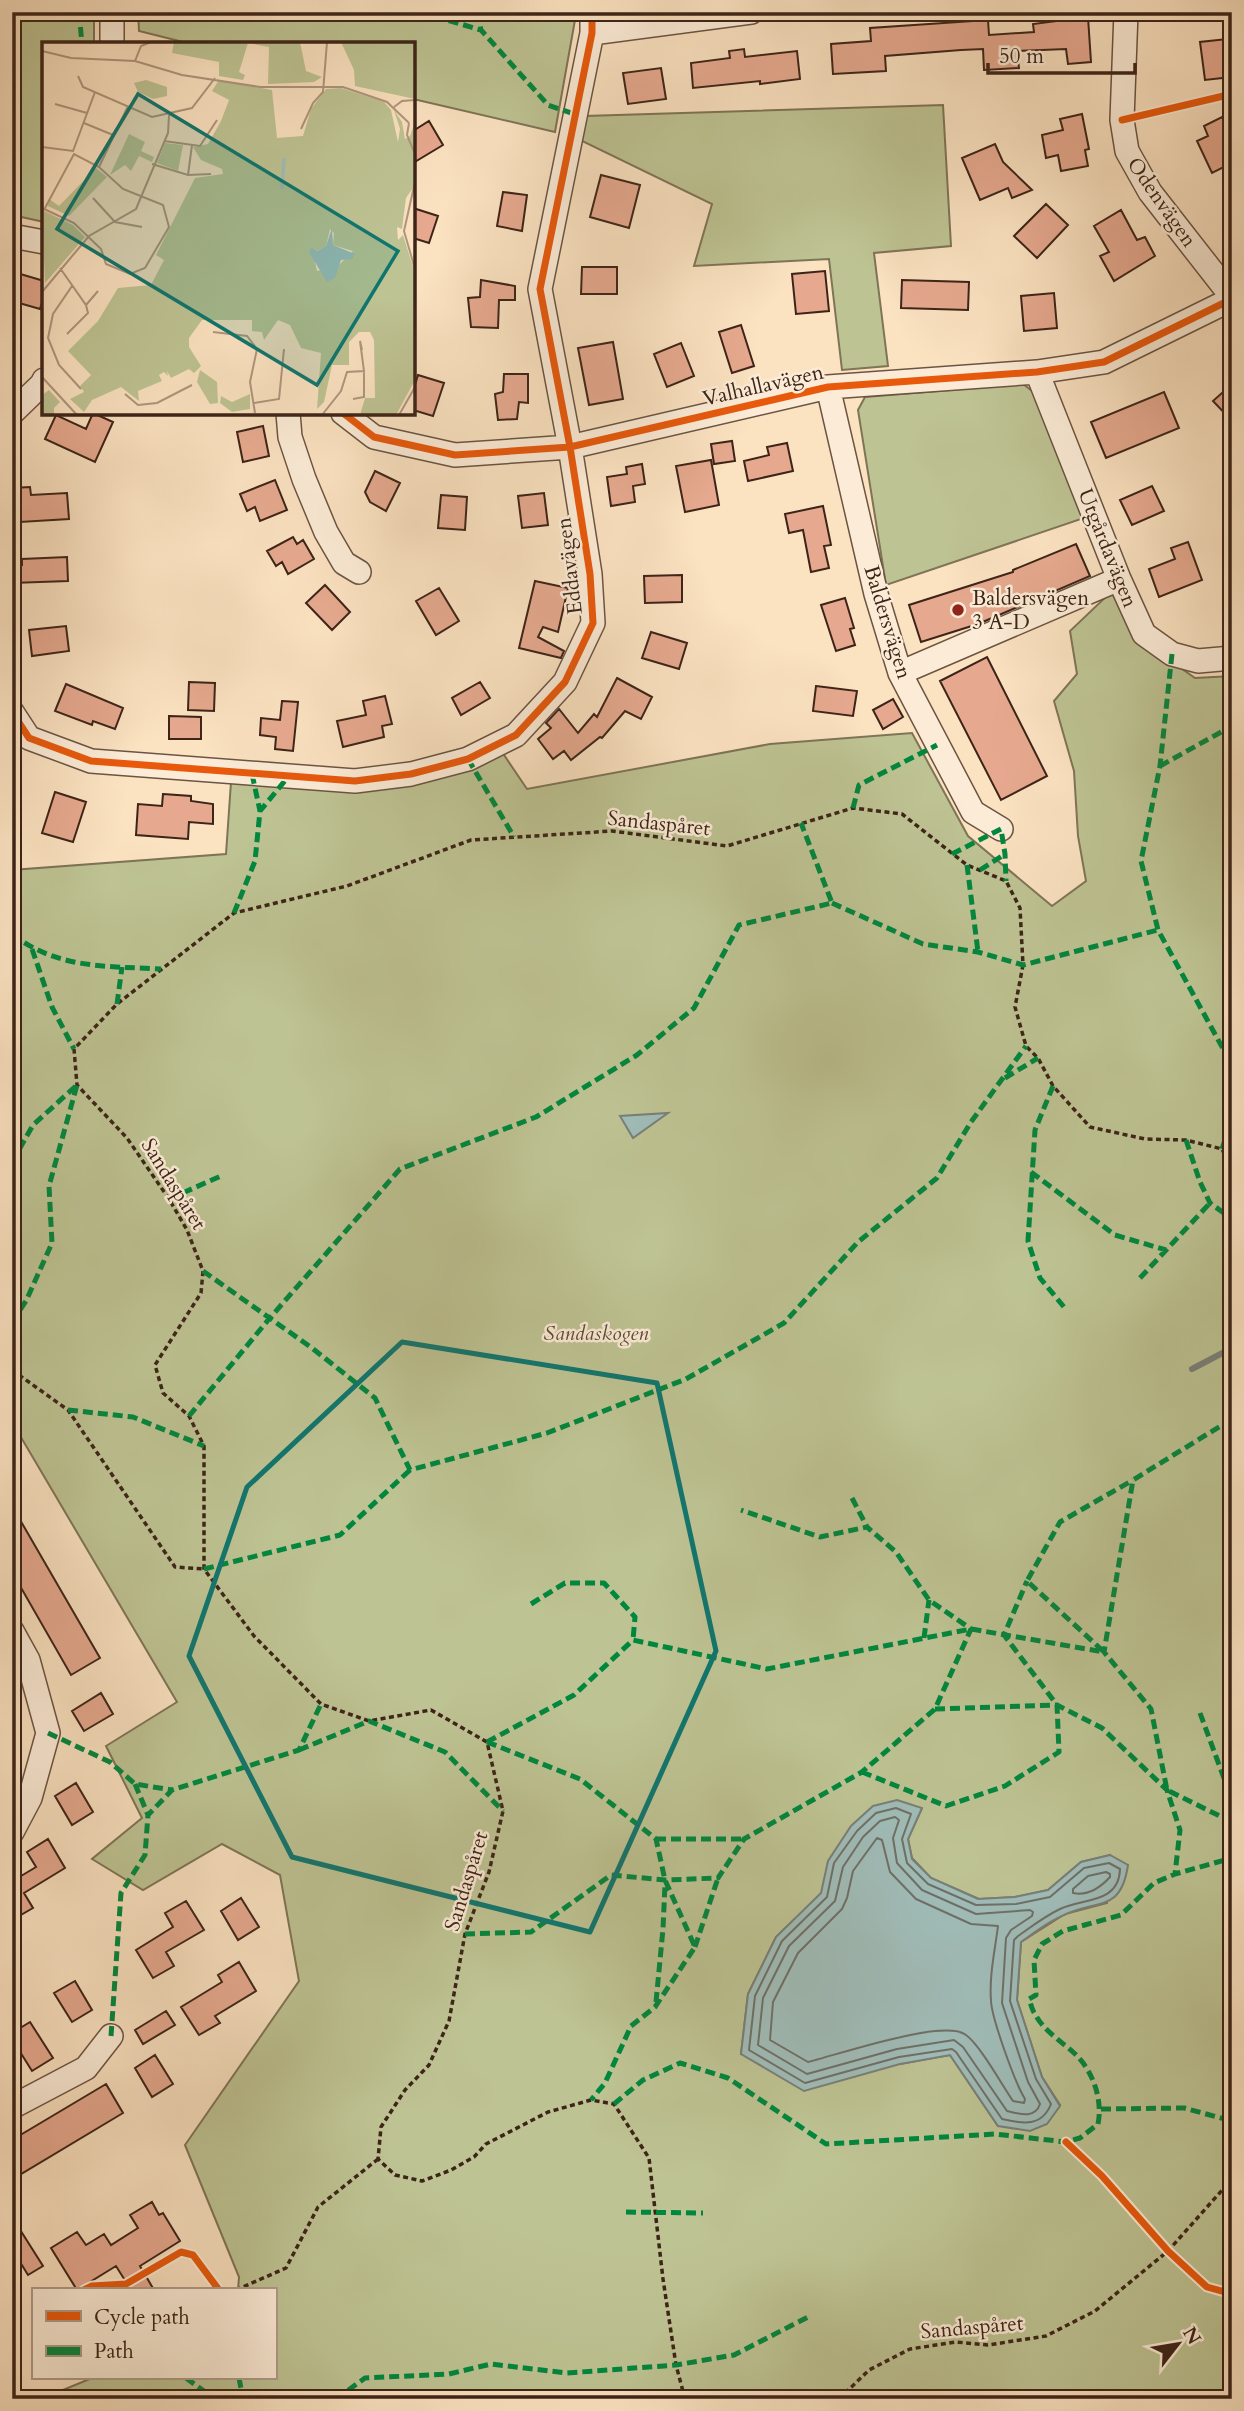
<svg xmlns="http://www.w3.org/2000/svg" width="1244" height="2411" viewBox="0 0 1244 2411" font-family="Cardo,serif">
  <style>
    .green { fill: #bec393; stroke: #7e7456; stroke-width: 2; fill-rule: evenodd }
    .water { fill: #a0bdb9; stroke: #788079; stroke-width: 2 }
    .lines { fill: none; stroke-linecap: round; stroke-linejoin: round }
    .shore { stroke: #6e7068; stroke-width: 2 }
    .stream { stroke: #788079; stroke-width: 6 }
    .building { fill: #e6a98f; stroke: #3d2418; stroke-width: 2 }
    .street-casing { stroke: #6c5442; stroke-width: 26 }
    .path { stroke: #3d2418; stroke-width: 3.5; stroke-dasharray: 5 3.5; stroke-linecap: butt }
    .street { stroke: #fcecd7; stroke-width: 23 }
    .quiet { stroke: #00873e; stroke-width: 5; stroke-dasharray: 10 5; stroke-linecap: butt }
    .cycleway-casing { stroke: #fcecd7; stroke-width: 11 }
    .cycleway { stroke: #e8590c; stroke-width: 7 }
    .marked { fill: none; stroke: #0f766e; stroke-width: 5; stroke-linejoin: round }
    .poi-dot { fill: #8f2418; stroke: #fcecd7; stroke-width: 2.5 }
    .labels { text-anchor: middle; stroke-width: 5; stroke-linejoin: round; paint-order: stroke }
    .street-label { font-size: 21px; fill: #3d2418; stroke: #fcecd7 }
    .poi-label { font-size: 21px; fill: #3d2418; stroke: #fcecd7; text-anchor: start }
    .park-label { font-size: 21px; font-style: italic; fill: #5d4c37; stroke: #fcecd7 }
    .inset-river { fill: none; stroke: #a0bdb9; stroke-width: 3.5 }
    .inset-road { fill: none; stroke: #af967d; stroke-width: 2 }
    .view { fill: #0f766e; fill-opacity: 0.15; stroke: #0f766e; stroke-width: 3.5 }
    .inset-edge { fill: none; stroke: #3d2418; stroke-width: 3.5 }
  </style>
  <rect width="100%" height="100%" fill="#fbe2c1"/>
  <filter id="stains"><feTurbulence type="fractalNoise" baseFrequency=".00286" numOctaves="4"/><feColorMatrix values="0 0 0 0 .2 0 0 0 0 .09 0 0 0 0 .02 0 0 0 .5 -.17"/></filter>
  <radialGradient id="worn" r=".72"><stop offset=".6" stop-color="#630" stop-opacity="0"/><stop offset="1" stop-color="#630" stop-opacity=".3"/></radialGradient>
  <path class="green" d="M12,12h82v32h-50v178l-32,-7z
    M138,12h348l3,7 86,1 -20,112 -142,-33v-55h-222l-52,-13z
    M943,105l8,141 -77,7 14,113 -46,4 -13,-111 -135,7 18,-62 -132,-64 5,-24z
    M1023,384l13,10 48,124 -198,67 -28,-175 7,-13z
    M1112,591l25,46 58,41 37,-2v1723h-1191l51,-21h183v-88h-37l1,-13 -54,-132 114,-164 -19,-106 -58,-31 -79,46 -51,-31 50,-41 -36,-72 71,-44 -165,-280v-552l214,-16 5,-72 125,9 146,-39 25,37 243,-45 142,-11 56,103 84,70 34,-25 -8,-45 -4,-65 -20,-70 23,-27 -7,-43zM922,1808l-14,31 4,19 19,20 48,21 36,-2 33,-7 33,-28 29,-7 -3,48 -42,11 -44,28 -4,58 25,77 18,28 -62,21 -48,-71 -50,9 -159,-10 7,-60 28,-57 46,-44z"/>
  <path class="water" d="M668,1113l-35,25 -13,-22z
    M897,1800l25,8 -14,31 4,20 19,19 47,21 37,-2 33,-7 33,-28 29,-7 18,10c-7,48 -31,34 -64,50 -15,6 -30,18 -43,27l-4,58 25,77 18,29 -13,18 -17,7 -32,-5 -48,-71 -50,9 -96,27 -63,-37 7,-60 28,-57 45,-44 7,-32 23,-35 22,-20z"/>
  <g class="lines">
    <path class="shore" d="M896,1808l15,6 -9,25 5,24 21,21 48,21 40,-1 34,-7 34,-29 25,-5 11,6c-1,35 -37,29 -60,40 -15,7 -29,18 -42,27l-4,4 -4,61 26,78 15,25c-9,23 -28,20 -49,15l-46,-67 -4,-3 -53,8 -94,26 -56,-33 6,-54 27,-55 45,-44 7,-34 23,-32 19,-18z
      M895,1817l4,3 -6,18 4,25 25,27 54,24 54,-4 3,2 -1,4 -21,14 -5,8 -4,65 26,79 12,22c-5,15 -20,10 -33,7l-44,-64 -9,-7 -57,9 -90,25 -49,-29 5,-47 26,-52 46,-45 8,-34 20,-30 17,-16z
      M877,1838l5,2 8,32 26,27 55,25 27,2c-3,24 -9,50 -7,75 1,18 24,82 34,98l-1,4 -11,-2c-11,-16 -33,-56 -47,-66 -22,-17 -129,20 -158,27l-38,-22 3,-38 25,-49 44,-44 5,-11 6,-27z
      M1106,1872l4,2v3c-10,11 -23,19 -37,16v-4l15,-13z"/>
    <path class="stream" d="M1192,1369l40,-21"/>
  </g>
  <path class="building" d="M1088,17l3,45 -23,2 -2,-15 -49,2 2,17 -35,2 -1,-21 -22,1 -76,6 1,15 -53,3 -2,-30 40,-3 -1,-13 118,-8 1,15 45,-3 -1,-8z
    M1227,39l4,38 -26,3 -5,-38z
    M744,49l1,8 52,-6 3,28 -40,5v-3l-67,7 -2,-25 39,-5 -1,-7z
    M661,68l5,31 -38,5 -5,-31z
    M1082,114l7,35 -4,1 3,16 -27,5 -3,-16 -12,3 -4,-23 21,-5 -3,-11z
    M1222,117l10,19v27l-20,10 -15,-32 11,-5 -4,-10z
    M429,121l14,24 -30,18v-32z
    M995,144l8,18 29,28 -20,8 -4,-10 -28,12 -18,-42z
    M601,175l39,10 -11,43 -39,-11z
    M503,192l24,3 -5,36 -25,-5z
    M1046,204l22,21 -31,33 -23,-22z
    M413,208l25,8 -9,27 -16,-5z
    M1121,210l16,30 8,-3 10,19 -41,25 -14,-25 9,-4 -15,-26z
    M582,267h35v27h-36z
    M825,271l4,40 -33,3 -4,-40z
    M17,273l27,8v15l-4,13 -28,-8v-13z
    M481,280l34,6v14h-16l-1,28 -27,-1 -3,-29 12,-1z
    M902,280l67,2 -1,28 -67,-2z
    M1054,293l3,35 -33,3 -3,-35z
    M741,325l13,41 -22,7 -13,-41z
    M613,342l10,57 -34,6 -11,-57z
    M681,343l13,33 -27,11 -13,-33z
    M504,374h24v29l-9,-1 -2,17 -19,1 -3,-26 8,-2z
    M418,375l26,8 -11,33 -20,-6v-19z
    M1232,384v37l-19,-20z
    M1164,392l15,36 -73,30 -15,-36z
    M93,413l20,9 -18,40 -50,-23 11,-24 30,14z
    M263,426l6,30 -26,6 -6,-30z
    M732,441l3,20 -21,3 -3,-20z
    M787,443l6,28 -45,10 -4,-20 25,-6 -2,-8z
    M711,460l8,45 -34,7 -9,-46z
    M642,464l3,20 -12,2 2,16 -24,4 -4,-29 20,-3 -1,-7z
    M375,471l25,12 -14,28 -16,-9 -5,-10z
    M275,480l12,30 -27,11 -5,-14 -8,4 -7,-17z
    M1152,486l12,25 -32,14 -12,-25z
    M30,487l1,8 36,-2 2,26 -49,3v-11l-8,1v-24z
    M544,493l4,32 -26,3 -4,-32z
    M441,495l26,2 -2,33 -27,-2z
    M823,506l8,39 -7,1 5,22 -18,4 -8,-42 -14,3 -4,-19z
    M293,537l4,7 6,-4 11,19 -26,15 -6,-12 -6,4 -9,-15z
    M1188,542l14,38 -43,17 -10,-28 26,-10 -4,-11z
    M1076,544l14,32 -112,48 -57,18 -12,-37 104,-33v-2z
    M67,557l1,24 -56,2v-17l10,-1v-6z
    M682,575v27l-37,1 -1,-27z
    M535,581l33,7 -10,44 -15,-5 -5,10 26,14 -3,7 -42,-10z
    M325,585l25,27 -18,18 -26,-27z
    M439,588l20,33 -23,14 -20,-34z
    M845,598l9,30 -4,1 5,16 -19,6 -15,-46z
    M66,626l3,25 -37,5 -3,-26z
    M651,632l36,11 -8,26 -37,-11z
    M987,657l60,119 -46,24 -61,-119z
    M617,678l35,19 -11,22 -16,-8 -23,27 -2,-1 -29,23 -7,-9 -11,8 -15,-20 13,-11 -5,-5 13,-14 19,24 16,-19 3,3z
    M189,682l26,1 -1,28 -26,-1z
    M480,682l10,16 -29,17 -9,-17z
    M66,684l57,24 -8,21 -22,-8 -1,4 -37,-14z
    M816,686l41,5 -4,25 -40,-5z
    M385,696l7,28 -10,2 2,11 -41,10 -6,-26 29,-6 -3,-14z
    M893,699l10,18 -20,12 -10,-19z
    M282,701l16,1 -5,49 -18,-2 1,-12 -16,-2 1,-17 19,2z
    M169,716l32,1v22h-32z
    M55,792l31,10 -13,40 -31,-9z
    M163,794l28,2v5l22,3v20l-24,-2 -1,17 -52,-4 2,-31 24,2z
    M12,1506l88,152 -29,17 -59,-103z
    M101,1693l12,21 -29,17 -12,-20z
    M76,1783l17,29 -21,13 -17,-29z
    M48,1839l17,29 -41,25 9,15 -21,12v-47l4,6 20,-12 -9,-15z
    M241,1898l18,29 -21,13 -17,-29z
    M186,1901l18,29 -38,22 8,14 -21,12 -17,-28 37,-23 -8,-14z
    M239,1962l17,29 -41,25 5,7 -21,12 -18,-28 41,-25 -4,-7z
    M75,1981l17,29 -20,12 -18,-29z
    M166,2011l9,14 -32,19 -8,-14z
    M30,2022l23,36 -21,13 -20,-32v-6z
    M155,2055l18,29 -21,13 -17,-29z
    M106,2084l17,29 -102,61 -9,-16v-18z
    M152,2202l7,13 4,-2 17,28 -40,25 14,24h-23l-15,-24 -39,24 -26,-42 26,-16 9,13 18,-11 7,11 27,-17 -8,-13z
    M12,2217l31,49 -15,9 -16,-26z"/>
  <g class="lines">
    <g class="street-casing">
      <path id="street" d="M1126,12l-4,108 5,31 23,41 82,105
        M592,33l159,-21
        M112,44v-32
        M12,236l32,6
        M1037,372l82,207 25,55 28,20 26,7 34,-3
        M828,387l48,207 24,79 73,139 28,17
        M12,413l30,-29 2,-4
        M288,413l2,24 14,42 22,53 18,31 15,9
        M343,413l31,24 81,18 115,-8 258,-60 209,-15 67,-10 128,-63
        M900,673l219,-94
        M12,712l17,26 62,23 264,20 56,-7 57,-15 48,-24 49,-53 28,-59 -3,-49 -20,-127 -30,-158 52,-256v-21
        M12,1631l16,29 20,73 -18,65 -18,34
        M12,2107l74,-39 25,-32"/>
    </g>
    <path class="path" d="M12,1370l56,40 107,157 29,2
      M236,2290l50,-22 32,-61 60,-48
      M685,2399l-9,-34 -13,-86 -14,-121 -35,-54 -23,-4 -43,12 -62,32 -12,13 -23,13 -29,11 -27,-6 -17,-16 3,-32 24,-37 24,-25 20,-44 16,-87 24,-62 14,-61 -16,-69 -56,-32 -62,11 -48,-17 -67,-68 -50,-67v-123l-15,-30 -26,-23 -8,-28 46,-72 2,-22 -16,-41 -18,-31 -42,-61 -50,-53 -3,-36 43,-45 117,-91 113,-27 124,-46 141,-9 115,15 126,-38 49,6 65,51 39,16 14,27 3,57 -8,42 11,39 12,12 15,28 37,41 55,12 41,1 36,9 10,21
      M839,2399l30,-29 41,-21 46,-7 32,3 58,-9 49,-25 73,-60 64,-72"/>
    <use href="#street" class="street"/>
    <path class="quiet" d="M79,12l3,32
      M420,12l61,18 67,75 29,10
      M477,12l4,18
      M1172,654l-12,112 -19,95 17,69 69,126 5,24
      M468,759l46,78
      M1160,766l72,-40
      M252,774l8,37
      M853,808l6,-23 78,-40
      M952,854l49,-25 4,25 1,27
      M967,865l11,87
      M980,870l25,-16
      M1228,882l4,1
      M832,903l91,41 55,8 45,13 135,-35
      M234,913l21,-52 5,-50 28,-34
      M12,934c45,35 94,32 149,35
      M32,949l20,58 22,42
      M117,1004l5,-37
      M1005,1078l33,-20
      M1053,1086l-18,44 -7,111 12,37 24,29
      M1186,1140l14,42 10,21 22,16
      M1222,1149l10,-30
      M12,1162l21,-37 44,-40
      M1031,1172l84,63 51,15
      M169,1199l52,-23
      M203,1271l109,77 63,50 35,72 137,-37 139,-54 98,-56 74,-81 79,-64 34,-56 55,-76
      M1140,1278l70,-75
      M12,1322l14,-21 26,-58 -3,-57 28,-101
      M12,1376l3,-4
      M68,1410l65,7 71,29
      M189,1416l80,-97 131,-150 136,-52 101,-62 57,-47 45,-83 93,-22 -31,-80
      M1232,1419l-99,61 -29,172 47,57 16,81 65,32
      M852,1498l15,29
      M204,1569l136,-34 70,-65
      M531,1604l34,-21h39l31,34 -2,23
      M924,1638l5,-38
      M1103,1651l-76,-70 33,-59 73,-42
      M935,1709l122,-4 45,23 65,62 13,40 -5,44
      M1200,1713l32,87
      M48,1733l62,29 25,22 37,6
      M487,1742l87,-47 59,-55 134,29 204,-40 133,23
      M487,1742l93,37 76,60 9,41 30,67 -40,60 -24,19 -26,57 -14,17
      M299,1750l70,-29 76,31 58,59
      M862,1772l84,34 59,-20 54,-34 -2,-47 -53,-70 23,-54
      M135,1784l13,31
      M656,1839h88
      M465,1934l66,-2 80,-57 54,5 53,-2 26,-39 118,-67 73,-63 36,-80 -42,-29 -33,-48 -29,-25 -47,10 -79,-27
      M695,1947l23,-69
      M656,2002l7,-73 2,-45
      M111,2036l10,-143 24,-38 3,-40 24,-25 127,-40 22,-46
      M614,2104l29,-24 37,-17 48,15 98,66 169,-10 71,8 14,-4 18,-14c5,-24 -5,-54 -24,-71 -13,-12 -31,-23 -39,-39 -3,-4 -4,-10 -6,-15l7,-4 -2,-35 8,-16 21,-13 58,-16 33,-32 21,-9 57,-16
      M1101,2109l83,-1 48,13
      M626,2212l77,1
      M186,2378l29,21
      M239,2378l4,21
      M336,2399l29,-21 84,-4 42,-10 76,9 109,-8 58,-10 74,-38"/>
    <g class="cycleway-casing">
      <path id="cycleway" d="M1122,120l110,-26
        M343,413l31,24 81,18 115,-8 258,-60 209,-15 67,-10 128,-63
        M12,712l17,26 62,23 264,20 56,-7 57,-15 48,-24 49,-53 28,-59 -3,-49 -20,-127 -30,-158 52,-256v-21
        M1066,2142l36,34 66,75 39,36 25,7
        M84,2290l8,-4 34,-2 55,-32 12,3 26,35"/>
    </g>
    <use href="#cycleway" class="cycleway"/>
  </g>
  <path class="marked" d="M402,1342l255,41 59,268 -126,281 -298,-75 -103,-201 58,-169z"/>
  <circle class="poi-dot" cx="958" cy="610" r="7"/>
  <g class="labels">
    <g class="street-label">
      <text transform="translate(1162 202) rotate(55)" y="7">Odenvägen</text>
      <text transform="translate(763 385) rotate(-13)" y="7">Valhallavägen</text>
      <text transform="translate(1108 548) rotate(68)" y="7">Utgårdavägen</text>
      <text transform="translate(569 566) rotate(-97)" y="7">Eddavägen</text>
      <text transform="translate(888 622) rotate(73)" y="7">Baldersvägen</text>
      <text transform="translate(659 823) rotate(6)" y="7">Sandaspåret</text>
      <text transform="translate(174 1184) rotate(58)" y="7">Sandaspåret</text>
      <text transform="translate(466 1881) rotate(-73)" y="7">Sandaspåret</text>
      <text transform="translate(972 2327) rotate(-5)" y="7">Sandaspåret</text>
    </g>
    <g class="poi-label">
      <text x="972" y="605">Baldersvägen<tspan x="972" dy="24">3 A-D</tspan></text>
    </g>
    <g class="park-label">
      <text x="596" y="1340">Sandaskogen</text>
    </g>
  </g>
  <g transform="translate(42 42)">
    <rect width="373" height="373" fill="#fbe2c1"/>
    <path d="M132,0h126l6,29 16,6 -8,5 -46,2 1,-37 -21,-4 -9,29 6,3 -2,5 -24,-4v-14l-47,-9zM299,0h74v57l-60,-13 -1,-16zM104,38l21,7v9l-14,3 -15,-7 -4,-9zM177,38l53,10 5,48 26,-2 8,-27 15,-20 15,-1 43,14 7,8 7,32 2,-13 -6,-19 8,12 3,17 5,-3 5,-14v63l-9,13 -4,31 -5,-2 1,13 5,-5 12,38v107l-19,35h-36l5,-17h10l-1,-58 -4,-8h-11l-10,10v23h-17l-8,37 -7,7 4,-56 -20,-5 -11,-23 -12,-5 -14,20 -2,-8 -10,-1v-11h-50l-13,18v9l12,19 -7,7 -5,-4 -18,9 -4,-7 1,5 -4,-4 -5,3 3,6 -24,10 1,10 -18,-14 -29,13 -8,12 -14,-13 14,-7 -4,-6 11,-11 -23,-24 30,-30 20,-33 33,-3 13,-25 -8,-5 39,-77 28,-4 -1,-5 -21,-9 -8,-13 15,-3 13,-23 8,-21 -17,-9zM288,187l4,4 -1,12 20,6 -15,15 -21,5 -5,-24 5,4 9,-5zM87,92l16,8 -4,9 13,6 -2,5 -13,-6 -8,15 -6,-6 -15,10zM123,101l18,2 -5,26 -21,-8zM54,126l11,9 -38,39 -21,-10 1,-7 10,7zM0,168l31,15 12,12 -40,46zM158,328l17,12 1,21 -8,1 -13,-22zM7,348l11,12 -6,6v7h-12v-20zM208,352v15l-18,3 -12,-9 1,-7 11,6z" fill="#bec393" fill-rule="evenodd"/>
    <path d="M290,186l1,17 22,9 -3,5 -11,1 -6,18 -8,4 -18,-30 3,-5 5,4 9,-5z" fill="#a0bdb9"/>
    <path class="inset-river" d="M240,147l2,-31"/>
    <path class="inset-road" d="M0,9l29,7 64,3 47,14 78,12h83l44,15 22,21M93,19l6,-15 10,-4M36,34l5,11 69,30 40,-9 23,-30M13,62l32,9M352,65l8,-6 13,-1M42,81l29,12M367,81l-2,12 8,19M259,87l12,-26 10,-11 4,-50M122,99l36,5 17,-26M0,105l31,4 22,-59M110,122l36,11 23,-1M57,125l29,-61M146,133l4,-30M373,140l-11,49 11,38M51,156l22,24 27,5M0,166l32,15 27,26 5,15 24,10 15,-6 24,-41 -6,-22 -40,-16 -24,-22 -25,-13 -29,54M18,226l26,37 12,-14M30,244l-19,28 -5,24 11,27 22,24M0,250l47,-56 47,-27 32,-76 1,-18M171,290l34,4 10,13 -7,33 5,31M25,292l21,-21 -2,-8M0,335l35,38M83,352l13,11 19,-2 35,-18M311,357l11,-2v-26M212,361l25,-4 5,-50M198,373h43M280,373l19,-24 6,-19 17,-1 -4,-30 2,9M357,373l16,-28"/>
    <path class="view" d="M96,52l260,157 -81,134 -260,-156z"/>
    <rect width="373" height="373" class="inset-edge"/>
  </g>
  <rect width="1244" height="2411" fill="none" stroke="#fbe2c1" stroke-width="42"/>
  <rect x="14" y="14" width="1216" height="2383" fill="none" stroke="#3d2418" stroke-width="3.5"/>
  <rect x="21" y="21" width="1202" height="2369" fill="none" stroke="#3d2418" stroke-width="2"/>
  <rect x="32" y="2288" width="245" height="91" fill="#fcecd7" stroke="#b09c8b" stroke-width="2"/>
  <rect x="46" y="2311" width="35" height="10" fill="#e8590c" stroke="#b09c8b" stroke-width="2"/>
  <text x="94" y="2324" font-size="21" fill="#3d2418">Cycle path</text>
  <rect x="46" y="2346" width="35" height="10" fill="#00873e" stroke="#b09c8b" stroke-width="2"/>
  <text x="94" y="2358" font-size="21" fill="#3d2418">Path</text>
  <g transform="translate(1178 2344) rotate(59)" stroke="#fcecd7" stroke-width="5" paint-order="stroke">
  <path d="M0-5L12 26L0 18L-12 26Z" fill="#3d2418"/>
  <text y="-10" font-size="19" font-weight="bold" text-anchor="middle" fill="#3d2418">N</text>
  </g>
  <path d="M988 63v10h147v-10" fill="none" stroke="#3d2418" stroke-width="3.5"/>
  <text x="999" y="63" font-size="21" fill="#3d2418" stroke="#fcecd7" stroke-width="5" paint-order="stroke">50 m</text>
  <rect width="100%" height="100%" filter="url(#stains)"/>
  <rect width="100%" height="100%" fill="url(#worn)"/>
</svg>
